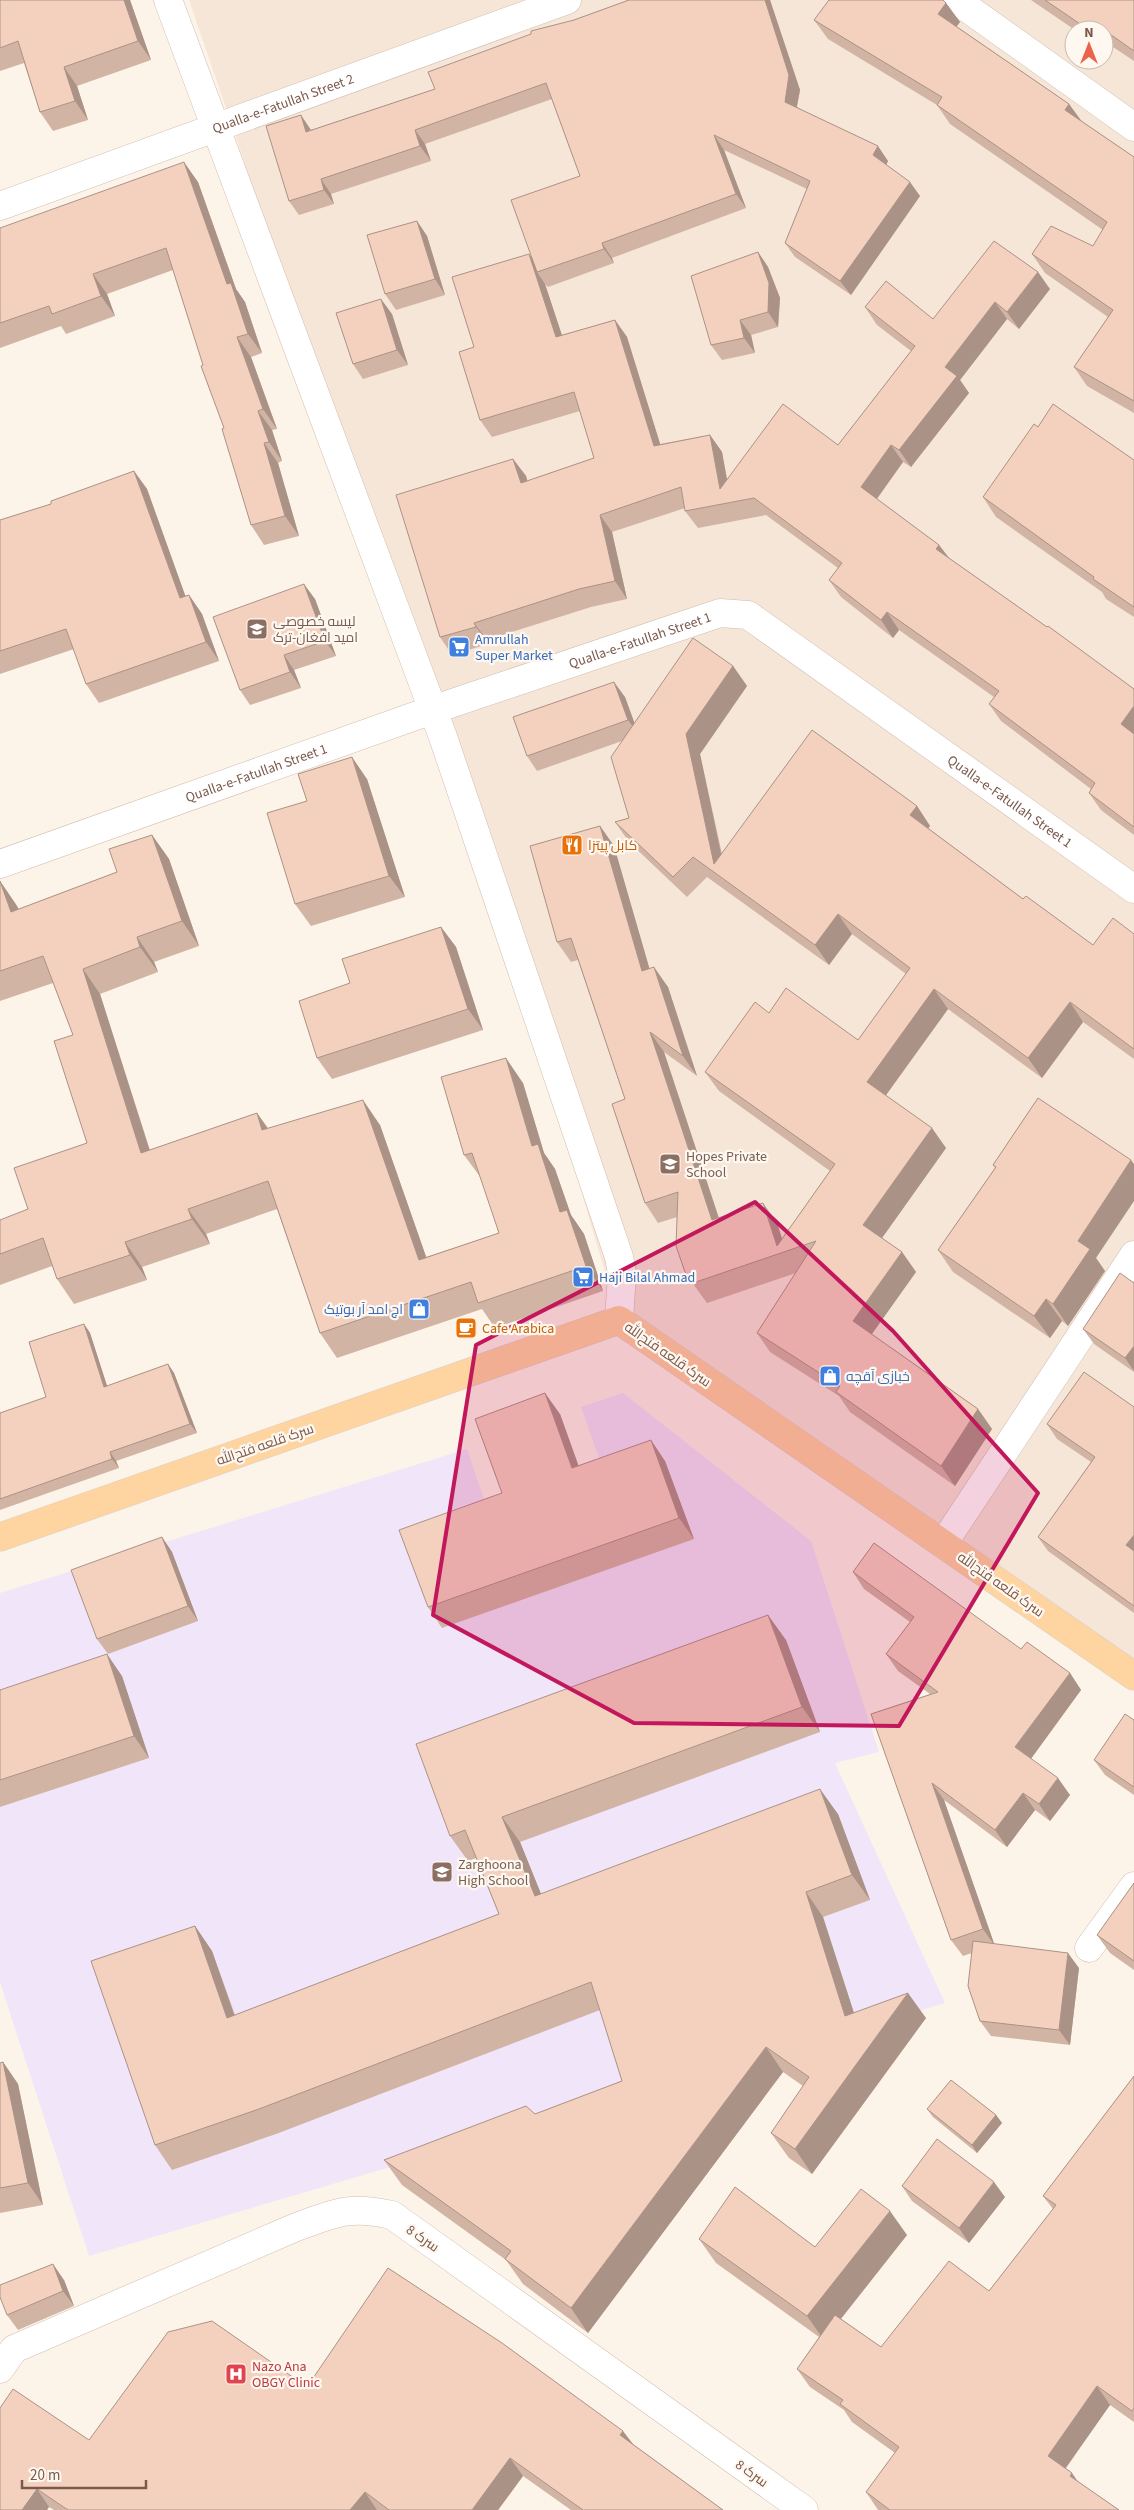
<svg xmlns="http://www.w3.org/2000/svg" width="1134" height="2510" viewBox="0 0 1134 2510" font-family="'Source Sans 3',Cairo,sans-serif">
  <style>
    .residential { fill: #f5e6d7; fill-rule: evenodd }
    .education { fill: #f1e5fa }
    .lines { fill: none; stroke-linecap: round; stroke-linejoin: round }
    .minor-casing { stroke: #d3bdb0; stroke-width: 29 }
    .major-casing { stroke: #dad0cd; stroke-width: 29 }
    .minor { stroke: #fff; stroke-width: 28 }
    .major { stroke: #fed4a0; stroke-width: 28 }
    .wall { fill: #d2b4a4 }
    .shaded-wall { fill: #ab9286 }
    .building { fill: #f4d1bf; stroke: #ab9286 }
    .marked { fill: #c2185b; fill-opacity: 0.2; stroke: #c2185b; stroke-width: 4; stroke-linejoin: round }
    .labels { text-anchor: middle; stroke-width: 4.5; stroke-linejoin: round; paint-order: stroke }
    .street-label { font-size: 14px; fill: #7a584b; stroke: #fff8f0 }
    .education-label { font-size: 14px; fill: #785e54; stroke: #fff8f0; text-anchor: start }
    .shop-label { font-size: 14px; fill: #366cbe; stroke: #fff8f0; text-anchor: start }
    .food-label { font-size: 14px; fill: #c56008; stroke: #fff8f0; text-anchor: start }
    .health-label { font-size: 14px; fill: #be3a42; stroke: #fff8f0; text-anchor: start }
  </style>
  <rect width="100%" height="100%" fill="#fdf4e9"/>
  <path class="residential" d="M189,0h945v1681l-515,-361 -127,-434zM1074,30h30v30h-30z"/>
  <path class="education" d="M623,1393l188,148 68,211 -44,11 110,240 -856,253 -89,-274v-389l467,-144 18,53 115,-41 -19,-54z"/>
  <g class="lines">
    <g class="minor-casing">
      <g id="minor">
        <path d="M168,0l275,737 176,520 3,16 -3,47"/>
        <path d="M956,0l178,127"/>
        <path id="s1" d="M0,206l567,-206"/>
        <path id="s2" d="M0,864l432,-154 288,-97 28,2 386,274"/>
        <path d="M943,1544l191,-289"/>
        <path d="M1089,1948l45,-62"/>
        <path d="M0,2369l14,-20 280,-121c40,-15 55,-23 98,-13l412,295"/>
      </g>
    </g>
    <g class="major-casing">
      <path id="major" d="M0,1537l619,-217 515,356"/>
    </g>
    <use href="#minor" class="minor"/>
    <use href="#major" class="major"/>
  </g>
  <path class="wall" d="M0,0h130l21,60 -74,26 11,34 -35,11 -13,-19 -16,-49 -24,8z
    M629,0h141l30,90 -3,17 91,54 -2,3 34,32 -69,99 -56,-38 -10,-14 22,-54 -83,-39 22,58 -134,50 2,5 -66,24 -3,-3 17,51 53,-15 12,17 33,107 50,-9 12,17 5,27 111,-34 73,-94 -34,-26 -12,-18 68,12 117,-30 -31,40 -12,-10 -47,61 9,13 -58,74 -8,-5 -26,37 62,46 10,13 185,131v146l-33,-25 -12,-17 2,-4 -90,-68 -12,-17 5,-7 -95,-67 -6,8 -52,-41 -12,-17 9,-12 -72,-53 -68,13 -13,-17v-3l-73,24 15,67 -36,8 -104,33 1,4 -36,11 -12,-18 73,-178 13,17 1,5 67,-23 -14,-47 -88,26 -12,-17 -6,-73 55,-93 3,4 48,-82 -28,-77 -127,45 6,17 -100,33 3,10 -35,11 -10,-14 22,-71 124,-41 139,-69z
    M1031,0h103v61l-24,-16 -4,6 -2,-1v-20h-29z
    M946,3l14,19 -4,4 113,78 11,16 54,37v256l-47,-27 -13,-19 34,-50 -63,-44 -13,-19 61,-8 10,-16 -153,-106 -13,-19 -109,-66 -14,-19z
    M198,182l38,107 9,13 17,51 -11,4 26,72 -5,1 10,31 -4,2 21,73 -35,9 -13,-20 -27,-97 -51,-158 -66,24 8,22 -49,18 -5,-8 -61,22v-120z
    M417,221l10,15 18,59 -49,15 -11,-16z
    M758,252l10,15 12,31 -2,29 -27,8 4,18 -33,7 -11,-15z
    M392,314l16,51 -45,14 -10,-15z
    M1038,427l96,33v157l-28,-18 -4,-7 -106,-75 -13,-20z
    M134,471l13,18 38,107 4,-1 13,19 17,47 -120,42 -13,-19 -12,-35 -74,25v-154l51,-16z
    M315,599l21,57 -42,14 7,18 -51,17 -10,-15z
    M733,666l14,20 -47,68 22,100 195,-48 13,20 -2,2 95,71 70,46 41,-11v125l-51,-37 -41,56 -94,-69 -62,86 60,53 -64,90 20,14 14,20 -45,62 107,75 14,20 -37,57 -105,-74 -11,-16 -69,-44 -13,-19 39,-60 -89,30 -8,-11 -14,-20 -8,-55 -19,6 -13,-20 -20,-104 -47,-139 -7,2 -14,-20 43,-116 14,20 35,122 19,19 29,89 -33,-24 55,166 58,5 5,16 48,-68 -111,-80 -14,-19 64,-59 89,27 48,-66 -54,-40 -23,31 -122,-88 -20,20 -58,-55 -14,-20 14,-4 -7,-77 -85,30 -10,-15 98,-59 9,27z
    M367,779l38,118 -94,29 -16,-22 12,-103z
    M152,835l17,24 30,87 -45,16 4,10 -58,22 50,156 107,-37 11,15 112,-3 46,132 73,-24 -18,-55 -17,-23 59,-72 21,70 11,16 16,46 13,19 19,57 -108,37 -13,-19 -145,49 -17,-25 -43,-124 -71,25 4,10 -68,23 5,13 -73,24 -17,-25 -5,-13 -52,19v-65l28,-11 59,-66 -14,-108 -20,-52 -53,18v-120l17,25 2,3 98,-37z
    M441,927l15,20 27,83 -151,49 -15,-21 33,-75z
    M1038,1098l58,160 9,13 -37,55 -6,-5 -12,17 -97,-66 -15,-22 57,-82 -2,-3z
    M1134,1283v89l-40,-28 -11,-15z
    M84,1324l6,9 17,53 61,-22 6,9 23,60 -81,28 3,7 -119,42v-97l46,-16z
    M1134,1407v206l-86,-62 -10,-14 53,-75 -34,-23 -10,-15z
    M560,1414l18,52 87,-5 29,78 -252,89 -14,-21 74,-114z
    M162,1537l10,15 26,69 -90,33 -11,-15z
    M853,1572l168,77 49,24 11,17 -50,69 39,36 -20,26 -15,-11 -28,37 -63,-47 50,144 85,24 -9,77 -79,-9 -11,-15 -8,-68 -9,3 -12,-16 -80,-226 59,-20 -32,-23 -12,-17 24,-32 -46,-33z
    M786,1640l34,92 -300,110 21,52 297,-80 32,86 -47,17 31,96 72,5 -114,156 -23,-16 -18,-25 32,-47 -20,-14 -195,261 -65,-49 -17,-24 -104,-75 -18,-25 151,-46 87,-33 -22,-71 -324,124 -104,36 -17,-25 40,-219 17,25 23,64 264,-101 -23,-56 -8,3 -18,-25z
    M122,1676l27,82 -149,49v-117z
    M1134,1720v75l-29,-20 -11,-15z
    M1134,1883v87l-24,-17 -13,-18z
    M3,2062l15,22 25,121 -43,8v-150z
    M1134,2076v346l-24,-17 -45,63 12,13 42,29h-241l-12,-18 29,-39 -43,-31 -8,-12 -34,-23 -13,-18 22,-32 -103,-74 -17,-24 116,8 92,-12 -66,84 40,28 108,-56 64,-82 -10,-13z
    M927,2109l69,6 6,8 -25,30 -44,-36z
    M902,2186l103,11 -36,46 -57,-42z
    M64,2280l10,26 -56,24 -11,-15z
    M307,2387l327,58 89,65h-152l-48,-34 -25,34h-444l-5,-3 -2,3h-47l89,-70z"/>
  <path class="shaded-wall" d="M124,0h6l21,60 -13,-19z
    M765,0h5l30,90 -5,26 -10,-14z
    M946,3l14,19 -8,11 -14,-19z
    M1097,25l3,5h-6z
    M1104,36l6,9 -4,6 -2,-2z
    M64,67l13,19 11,34 -13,-19z
    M1069,104l14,19 -18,-13z
    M301,115l10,15 -5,2z
    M415,130l10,14 6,17 -11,-15z
    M714,135l10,15 22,58 -10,-14z
    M878,146l10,15 -4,9 -11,-15z
    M184,162l14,20 38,107 9,13 17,51 -14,-19 -21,-50z
    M321,179l10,15 3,10 -10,-14z
    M910,182l10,14 -69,99 -11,-14z
    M417,221l10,15 18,59 -10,-16z
    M602,243l10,15 2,5 -10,-14z
    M758,252l10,15 12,31 -2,29 -10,-15z
    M529,254l12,17 -4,1 8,12 23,70 -12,-17z
    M1038,272l12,17 -31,40 -12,-17z
    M93,274l14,20 8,22 -14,-20z
    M381,299l11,15 16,51 -11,-15z
    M995,302l12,17 -47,61 9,13 -58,74 -12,-17 46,-83z
    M615,320l12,17 39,126 -12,-17z
    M740,320l11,15 4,18 -11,-15z
    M237,337l14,20 26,72 -14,-20z
    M258,411l14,19 10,31 -13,-19z
    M710,435l12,17 9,50 -11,-13z
    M264,443l14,20 21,73 -14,-20z
    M891,445l12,17 -30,42 -12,-17z
    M513,459l13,17 7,24 -12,-17z
    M134,471l13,18 46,128 -13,-19z
    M600,515l12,17 15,67 -12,-18z
    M939,545l13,17 -16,-13z
    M304,584l11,15 21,57 -11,-15z
    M189,595l13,19 17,47 -13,-19z
    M887,612l12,18 -6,8 -12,-18z
    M474,623l13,17 1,4 -12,-17z
    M284,655l10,15 7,18 -11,-16z
    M733,666l14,20 -47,68 27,128 -13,-18 -28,-130z
    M614,682l11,15 14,38 -11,-15z
    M1134,706v34l-13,-16z
    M352,757l15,22 38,118 -16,-21z
    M917,806l13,20 -6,8 -14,-19z
    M600,826l14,20 42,145 -14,-20z
    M152,835l17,24 30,87 -17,-25z
    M0,881l17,25 11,31 -17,-25z
    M838,914l14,20 -23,31 -14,-20z
    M441,927l15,20 27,83 -15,-21z
    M137,937l17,25 4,10 -18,-25z
    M654,967l14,20 29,89 -14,-20z
    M83,969l17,25 58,183 -17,-24z
    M934,989l14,20 -67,93 -14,-20z
    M1070,1002l13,20 -41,56 -14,-20z
    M650,1032l14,20 62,188 -14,-20z
    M506,1058l17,25 21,70 11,16 16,46 13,19 19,57 -17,-25 -26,-54 -28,-66z
    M363,1100l17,25 56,160 -17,-25z
    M257,1113l17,25 -12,-8z
    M932,1128l14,20 -69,97 -14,-20z
    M1131,1160l3,4v37l-38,57 9,13 -37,55 -15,-22 25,-63z
    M763,1203l14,20 9,28 -9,-5z
    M188,1209l18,25 4,10 -18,-25z
    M125,1242l17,25 5,13 -17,-25z
    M902,1252l14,20 -49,69 -14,-20z
    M1046,1299l16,22 -12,17 -16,-22z
    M84,1324l6,9 20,62 -6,-8z
    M1134,1346v25l-9,-13z
    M168,1364l6,9 23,60 -7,-9z
    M545,1393l15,21 27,75 -15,-21z
    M978,1409l14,20 -37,57 -14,-20z
    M651,1440l14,21 29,78 -15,-21z
    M110,1452l6,9 3,7 -7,-9z
    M1134,1535v22l-8,-12z
    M162,1537l10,15 26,69 -10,-15z
    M768,1615l18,25 34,92 -18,-25z
    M107,1654l15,22 27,82 -15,-22z
    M1070,1673l11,17 -54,74 -12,-17z
    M1058,1778l12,17 -20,26 -11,-17z
    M932,1783l12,17 51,146 -12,-17z
    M820,1789l18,25 32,86 -18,-25z
    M1023,1793l12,17 -28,37 -12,-17z
    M502,1817l18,25 32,79 -17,-25z
    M806,1892l17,25 40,124 -18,-25z
    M195,1926l17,25 32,92 -17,-25z
    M1068,1953l11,15 -9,77 -11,-15z
    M908,1993l18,25 -114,156 -17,-25z
    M766,2047l17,25 -195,261 -17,-25z
    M3,2062l15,22 25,121 -15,-22z
    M996,2115l6,8 -25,30 -5,-8z
    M994,2182l11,15 -36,46 -10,-15z
    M890,2211l17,24 -83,105 -17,-24z
    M53,2264l11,16 10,26 -11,-15z
    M1097,2386l13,19 -49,70 -13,-19z
    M623,2431l13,17 -16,-13z
    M510,2458l13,18 -25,34h-26z
    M1072,2473l13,19 -15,-16z
    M37,2489l12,18 -2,3h-25z
    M365,2492l12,18h-27z"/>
  <path class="building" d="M0,0h124l14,41 -74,26 11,34 -35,11 -22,-71 -18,7z
    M629,0h136l24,75 -4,27 93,44 -5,9 37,27 -70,99 -55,-38 25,-62 -96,-46 22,59 -134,49 2,6 -67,23 -26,-72 69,-24 -34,-93 -131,47 5,16 -99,33 3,11 -35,11 -23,-75 35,-11 5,17 129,-43 -7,-17 103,-38v-3l43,-11z
    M829,0h114l3,3 -8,11 131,90 -4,6 69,47v244l-60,-34 39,-57 -81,-56 19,-28 42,20 14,-24 -170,-117 5,-8 -128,-77z
    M1045,0h89v51l-37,-26 -3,5h-5z
    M184,162l43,122 4,-1 17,51 -11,3 26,72 -5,2 11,31 -5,1 21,73 -34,9 -29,-96 2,-1 -23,-62 2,-1 -37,-117 -73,26 8,22 -49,18 -3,-8 -49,17v-95z
    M417,221l18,58 -50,15 -18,-59z
    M994,241l44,31 -31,40 -12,-10 -50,65 12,9 -58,74 -8,-5 -30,42 78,58 -3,4 111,78 1,-1 86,63v17l-13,18 13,10v93l-45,-34 6,-10 -106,-79 10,-13 -112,-79 -6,8 -52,-40 13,-17 -88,-65 -69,13 -4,-24 -81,28 15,66 -36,8 -105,34 2,4 -36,10 -44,-142 117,-36 8,24 73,-25 -20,-66 -94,28 -21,-68 15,-5 -22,-70 77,-23 27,83 59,-17 39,126 56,-11 10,54 63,-85 55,41 77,-99 -50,-39 21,-26 47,38z
    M758,252l11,31 -1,29 -28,8 4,18 -33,7 -20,-69z
    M381,299l16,51 -44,14 -17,-51z
    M1053,404l81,56v147l-41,-28 1,-2 -111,-80 51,-73 4,3z
    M134,471l46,127 9,-3 17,47 -120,42 -20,-55 -66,22v-131l51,-16v-3z
    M304,584l21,57 -41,14 6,17 -50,18 -27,-73z
    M693,638l40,28 -47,68 28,130 98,-134 105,76 -7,9 113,84 3,-3 67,49 20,-27 21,16v115l-64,-47 -42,56 -94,-69 -67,93 65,46 -69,97 39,27 -49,69 125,88 -37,57 -105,-74 4,-6 -83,-53 59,-92 -123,42 -8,-11 -9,-26 2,-54 -33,11 -33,-99 13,-5 -54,-161 -14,4 -27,-96 70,-20 42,145 12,-4 29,89 -33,-24 62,188 51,-17 14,43 58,-82 -130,-92 50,-70 14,11 17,-25 72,52 52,-72 -72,-54 -23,31 -122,-88 -20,20 -58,-55 14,-4 -18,-61z
    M614,682l14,38 -101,36 -14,-39z
    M352,757l37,119 -94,28 -28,-91 40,-12 -9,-27z
    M152,835l30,86 -45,16 3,10 -57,22 58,184 116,-40 5,17 101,-30 56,160 80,-27 -27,-80 -8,2 -23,-78 65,-19 26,88 6,-2 22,68 7,-2 19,56 -108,37 -7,-21 -151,51 -52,-152 -80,28 4,10 -67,23 5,13 -73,24 -14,-41 -43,16v-34l28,-11 -14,-41 73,-25 -33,-102 19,-6 -30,-79 -43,15v-90l11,31 106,-40 -8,-23z
    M441,927l27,82 -151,49 -18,-57 51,-18 -8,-24z
    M1038,1098l93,62 -53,81 12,8 -37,55 -7,-5 -12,17 -96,-66 58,-83 -3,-2z
    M1120,1273l14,10v63l-9,12 -42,-29z
    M84,1324l20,63 64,-23 22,60 -80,28 2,7 -112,40v-86l46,-16 -17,-55z
    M1084,1372l50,35v128l-8,10 8,6v55l-96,-69 57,-80 -48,-33z
    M545,1393l27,75 79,-28 28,78 -251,89 -29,-77 103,-37 -27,-74z
    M162,1537l26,69 -91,33 -26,-69z
    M874,1543l147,106 6,-7 43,31 -55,74 43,31 -19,26 -16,-11 -28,37 -63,-47 51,146 -32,11 -80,-226 67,-22 -52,-38 28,-37 -61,-45z
    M768,1615l34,92 -300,110 33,79 285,-107 32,86 -46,17 39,124 63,-23 -113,156 -24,-16 38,-56 -43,-30 -195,261 -66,-49 6,-8 -127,-91 142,-54 9,8 87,-33 -31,-99 -332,127 -104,36 -64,-184 104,-35 32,92 272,-104 -34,-84 -15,6 -34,-92z
    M107,1654l27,82 -134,44v-90z
    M1125,1714l9,6v67l-40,-27z
    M1134,1883v78l-37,-26z
    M973,1941l95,12 -9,77 -79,-9 -12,-35z
    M3,2062l25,121 -28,5v-125z
    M1134,2076v332l-2,3 -35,-25 -49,70 24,17 -2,3 49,34h-229l-24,-18 33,-45 -59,-43 3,-4 -46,-31 38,-54 46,32 68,-86 40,30 67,-86 -13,-9z
    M951,2080l45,35 -24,30 -45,-36z
    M937,2139l57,43 -35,46 -57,-42z
    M735,2187l80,60 46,-58 29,22 -83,105 -108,-77z
    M53,2264l10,27 -56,24 -7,-18v-12z
    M388,2268l114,75 121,88 -3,4 103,75h-140l-73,-52 -38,52h-83l-24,-18 -15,18h-282l-31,-21 -15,21h-22v-102l13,-19 76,51 79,-108 44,-11 95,66z"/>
  <path class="marked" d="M755,1202l138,129 145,162 -139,233 -265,-3 -201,-108 43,-270z"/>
  <defs>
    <g id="school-square" transform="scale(1.125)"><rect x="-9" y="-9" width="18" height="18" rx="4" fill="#8d6e63" stroke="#fff8f0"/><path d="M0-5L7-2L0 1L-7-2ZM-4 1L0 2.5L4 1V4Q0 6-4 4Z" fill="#fff"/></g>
    <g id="supermarket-square" transform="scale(1.125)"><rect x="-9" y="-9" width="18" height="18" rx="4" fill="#3f7fe0" stroke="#fff8f0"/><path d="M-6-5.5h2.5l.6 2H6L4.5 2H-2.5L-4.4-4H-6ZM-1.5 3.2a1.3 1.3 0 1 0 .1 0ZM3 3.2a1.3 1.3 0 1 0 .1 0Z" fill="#fff"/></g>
    <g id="restaurant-square" transform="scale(1.125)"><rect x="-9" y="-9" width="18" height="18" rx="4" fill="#e8710a" stroke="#fff8f0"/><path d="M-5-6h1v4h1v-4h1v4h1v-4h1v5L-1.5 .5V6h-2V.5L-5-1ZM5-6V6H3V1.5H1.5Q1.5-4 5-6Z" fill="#fff"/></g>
    <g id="shop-square" transform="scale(1.125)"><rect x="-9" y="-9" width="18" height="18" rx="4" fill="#3f7fe0" stroke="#fff8f0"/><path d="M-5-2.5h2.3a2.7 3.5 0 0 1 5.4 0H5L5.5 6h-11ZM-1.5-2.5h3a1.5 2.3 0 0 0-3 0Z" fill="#fff"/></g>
    <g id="cafe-square" transform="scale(1.125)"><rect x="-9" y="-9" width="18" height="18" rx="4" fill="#e8710a" stroke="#fff8f0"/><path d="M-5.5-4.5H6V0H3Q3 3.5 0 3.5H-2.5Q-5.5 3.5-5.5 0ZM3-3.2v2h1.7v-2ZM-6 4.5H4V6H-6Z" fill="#fff"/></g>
    <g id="hospital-square" transform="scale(1.125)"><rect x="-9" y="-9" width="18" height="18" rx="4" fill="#e0444e" stroke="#fff8f0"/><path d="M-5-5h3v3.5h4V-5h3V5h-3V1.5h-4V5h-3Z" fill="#fff"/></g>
  </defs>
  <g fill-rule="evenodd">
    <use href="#school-square" x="257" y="629"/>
    <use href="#supermarket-square" x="459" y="647"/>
    <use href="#restaurant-square" x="572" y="845"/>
    <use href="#school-square" x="670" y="1164"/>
    <use href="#supermarket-square" x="583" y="1277"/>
    <use href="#shop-square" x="419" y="1309"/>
    <use href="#cafe-square" x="466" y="1328"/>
    <use href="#shop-square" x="830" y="1376"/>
    <use href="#school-square" x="442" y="1872"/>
    <use href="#hospital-square" x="236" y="2374"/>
  </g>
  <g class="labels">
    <g class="street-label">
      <text dy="5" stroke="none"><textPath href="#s1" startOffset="301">Qualla-e-Fatullah Street 2</textPath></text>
      <text dy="5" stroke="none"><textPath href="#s2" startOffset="678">Qualla-e-Fatullah Street 1</textPath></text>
      <text dy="5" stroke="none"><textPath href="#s2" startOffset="272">Qualla-e-Fatullah Street 1</textPath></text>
      <text dy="5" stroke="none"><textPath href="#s2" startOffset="1112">Qualla-e-Fatullah Street 1</textPath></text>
      <text transform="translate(668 1354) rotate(35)" y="5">سرک قلعه فتح‌الله</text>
      <text transform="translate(265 1444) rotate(-19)" y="5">سرک قلعه فتح‌الله</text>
      <text transform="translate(1001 1584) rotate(35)" y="5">سرک قلعه فتح‌الله</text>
      <text transform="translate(423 2238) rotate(35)" y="5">سرک 8</text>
      <text transform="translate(752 2473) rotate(36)" y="5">سرک 8</text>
    </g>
    <g class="education-label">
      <text x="273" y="626">لیسه خصوصی<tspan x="273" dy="16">امید افغان-ترک</tspan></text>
      <text x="686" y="1161">Hopes Private<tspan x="686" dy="16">School</tspan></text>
      <text x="458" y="1869">Zarghoona<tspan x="458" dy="16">High School</tspan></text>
    </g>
    <g class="shop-label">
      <text x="475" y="644">Amrullah<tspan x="475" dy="16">Super Market</tspan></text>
      <text x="599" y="1282">Haji Bilal Ahmad</text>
      <text x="403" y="1314" text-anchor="end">اچ امد آر بوتیک</text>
      <text x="846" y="1381">خبازی آقچه</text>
    </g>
    <g class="food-label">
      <text x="588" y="850">کابل پیتزا</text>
      <text x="482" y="1333">Cafe Arabica</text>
    </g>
    <g class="health-label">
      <text x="252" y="2371">Nazo Ana<tspan x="252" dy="16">OBGY Clinic</tspan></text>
    </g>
  </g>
  <g transform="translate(1089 45)"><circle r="24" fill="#fff8f0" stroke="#cab8ae"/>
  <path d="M0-4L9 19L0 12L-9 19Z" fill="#eb634a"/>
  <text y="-8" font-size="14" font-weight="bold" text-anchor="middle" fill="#7a584b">N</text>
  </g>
  <path d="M22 2480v8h124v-8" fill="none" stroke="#7a584b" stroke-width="2.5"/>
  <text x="30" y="2480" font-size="15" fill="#7a584b" stroke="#fff8f0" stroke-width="4" paint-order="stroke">20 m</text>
</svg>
